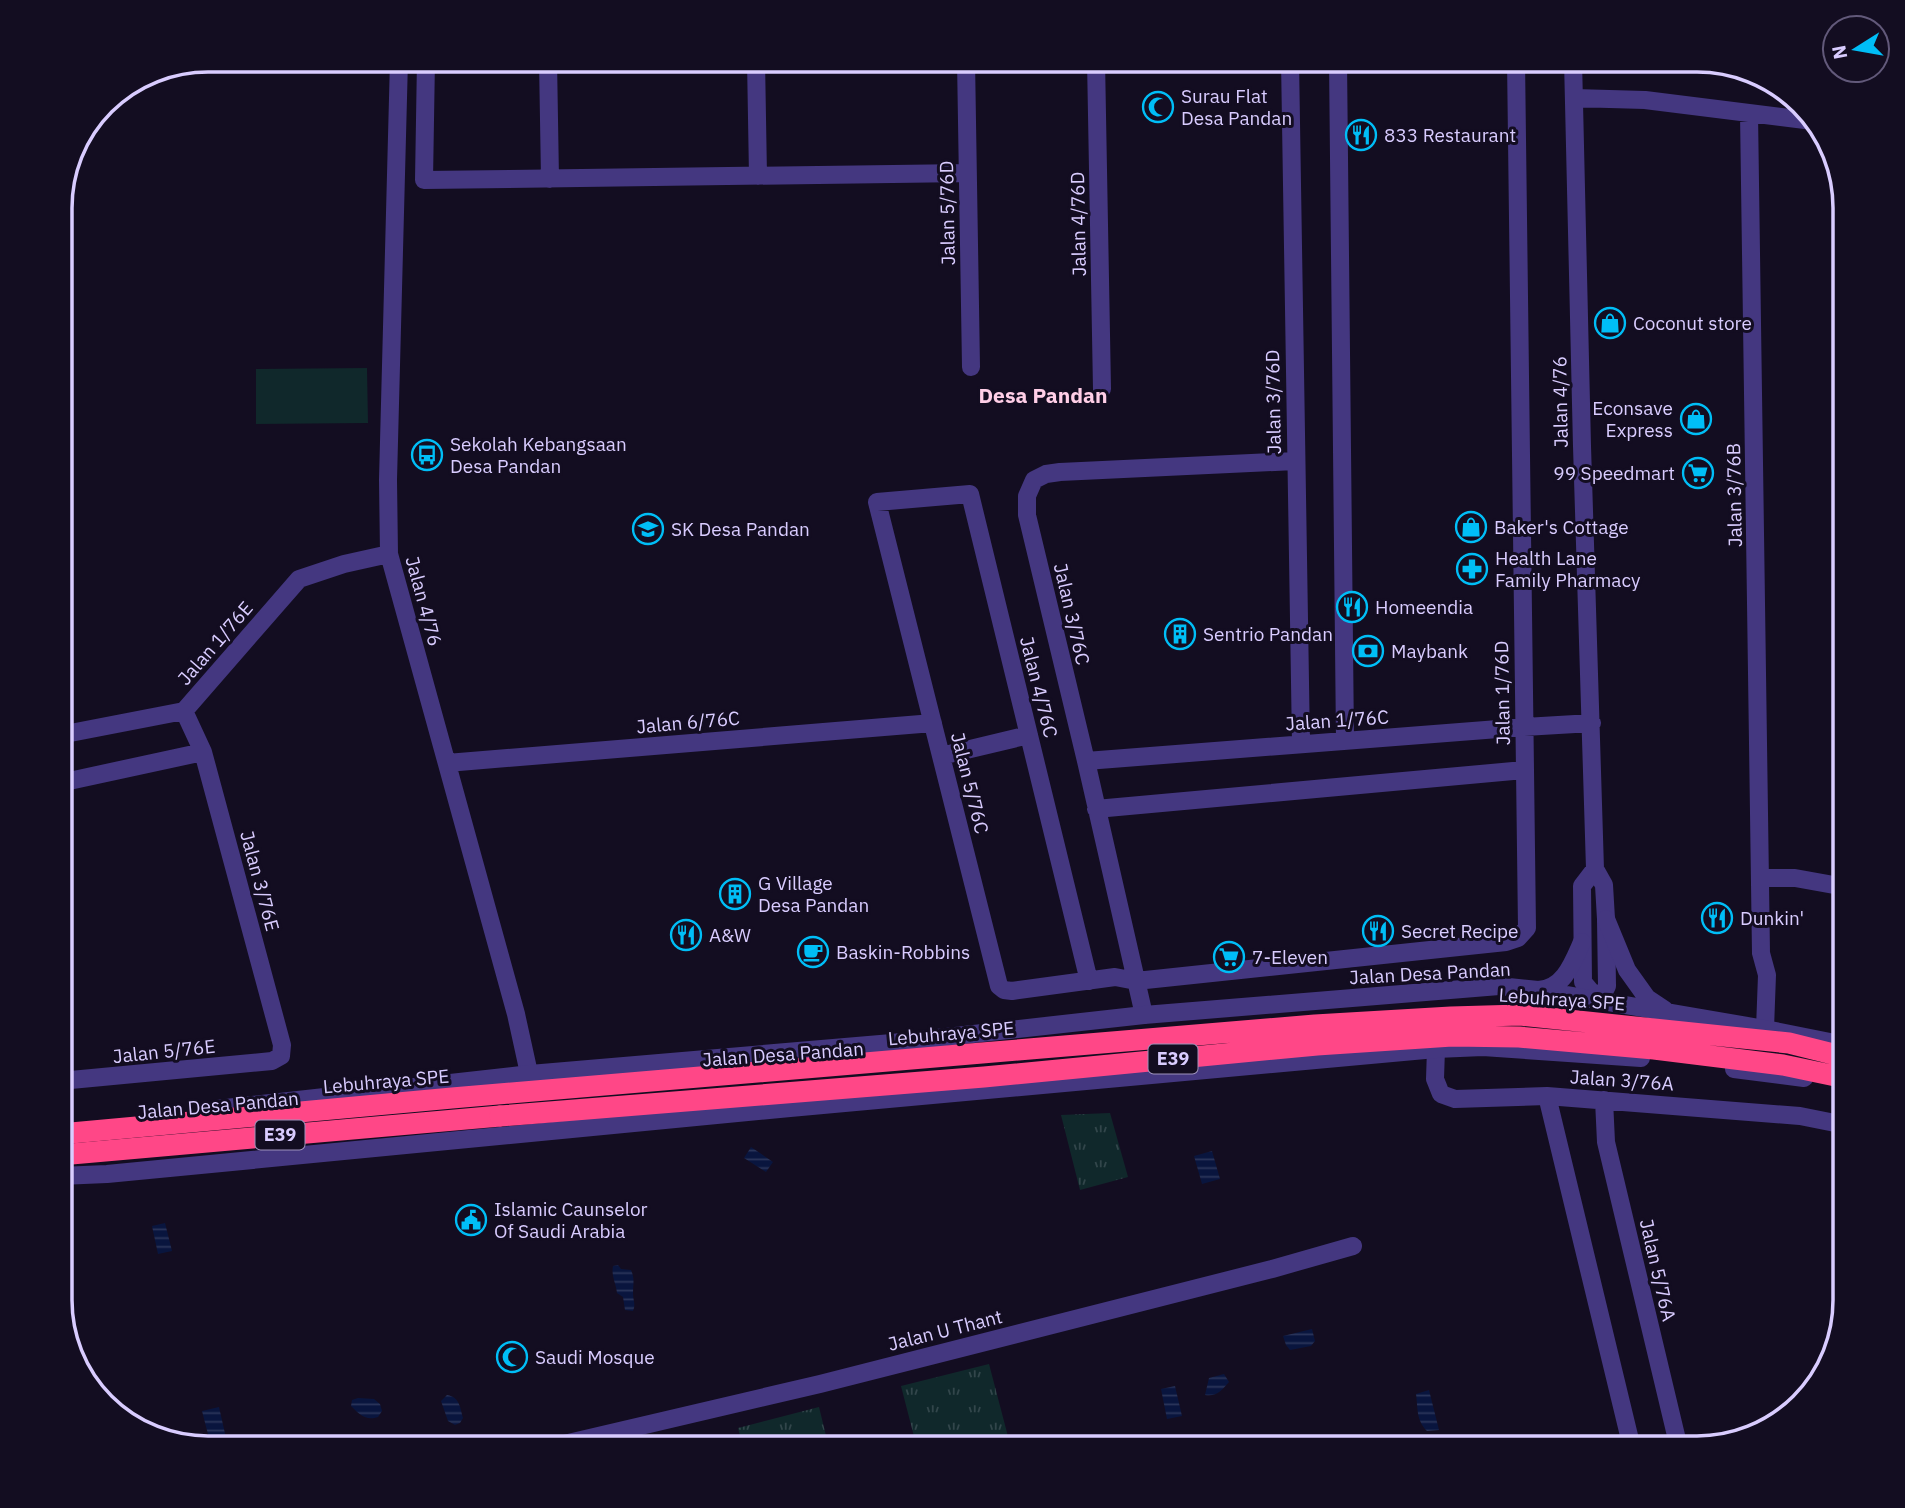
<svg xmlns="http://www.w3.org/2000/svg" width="1905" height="1508" viewBox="0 0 1905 1508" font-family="'IBM Plex Sans',sans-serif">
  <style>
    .grass { fill: url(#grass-tufts) }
    .park { fill: #10282b }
    .water { fill: url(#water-rules) }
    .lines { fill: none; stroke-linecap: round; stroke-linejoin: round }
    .minor { stroke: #443780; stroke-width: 18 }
    .tertiary { stroke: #443780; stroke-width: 18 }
    .motorway { stroke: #ff4787; stroke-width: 21 }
    .motorway-bridge { stroke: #ff4787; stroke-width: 21 }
    .labels { text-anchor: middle; stroke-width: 6; stroke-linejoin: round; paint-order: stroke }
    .shield { fill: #130d21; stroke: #9e93bc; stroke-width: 2 }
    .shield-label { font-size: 18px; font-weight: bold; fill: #d9ccff }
    .poi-label { font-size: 19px; fill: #d9ccff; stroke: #130d21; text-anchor: start }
    .street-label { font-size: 19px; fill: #d9ccff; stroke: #130d21 }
    .neighbourhood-label { font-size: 21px; font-weight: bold; fill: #ffcee7; stroke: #130d21 }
    .rim { fill: none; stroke: #d9ccff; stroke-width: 3.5 }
  </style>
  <defs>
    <pattern id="grass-tufts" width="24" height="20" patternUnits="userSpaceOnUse" patternTransform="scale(1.75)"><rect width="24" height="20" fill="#10282b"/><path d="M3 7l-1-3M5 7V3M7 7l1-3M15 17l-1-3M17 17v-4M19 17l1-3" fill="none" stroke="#32464b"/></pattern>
    <pattern id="water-rules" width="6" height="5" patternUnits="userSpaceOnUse" patternTransform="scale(1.75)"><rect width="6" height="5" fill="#09153e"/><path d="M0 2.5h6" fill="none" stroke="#2c365b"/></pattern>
  </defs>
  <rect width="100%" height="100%" fill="#130d21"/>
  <path class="grass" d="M1110,1113l18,64 -48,13 -19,-75z
    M989,1364l22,84h-94l-16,-62z
    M819,1407l10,41h-86l-5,-20z"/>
  <path class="park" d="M367,368l1,55 -112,1v-55z"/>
  <path class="water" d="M751,1147l22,15 -7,10 -22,-14z
    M1212,1151l8,28 -18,5 -8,-28z
    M165,1223l7,28 -14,3 -6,-28z
    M618,1265l3,4 10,1c4,9 2,14 2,23 0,8 3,11 0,18l-8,-1 -2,-13 -6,-4c-1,-10 -6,-17 -4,-27z
    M1312,1329l3,12 -4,5 -21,4 -4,-5 -3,-9z
    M1224,1374l5,8c-7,8 -12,15 -24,13l4,-17z
    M1175,1386l7,30 -15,3 -6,-30z
    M1429,1390l10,40 -12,1c-11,-11 -9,-23 -11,-37z
    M447,1395c13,2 13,13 16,23l-3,5 -5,2 -7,-4 -7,-20z
    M358,1398l16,1 6,5 2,7 -4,6c-12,4 -18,-2 -27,-11l1,-6z
    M219,1407l7,31 -16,4 -8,-31z"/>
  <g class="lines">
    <path class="minor" d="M399,60l-11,420 1,74 127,460 16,73
      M426,60l-2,120 543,-7
      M548,60l2,119
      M756,60l2,116
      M966,60l5,307
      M1096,60l6,329
      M1290,60l11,684
      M1338,60l7,681
      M1573,60l9,386 13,423 9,16 2,34 1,67 -8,15 -16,-19 -1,-96 13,-17
      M1574,98l71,2 168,21
      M1749,113l12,840 6,22 -2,54
      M60,735l124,-24 115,-132 45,-15 45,-10
      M941,756l88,-21
      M1086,761l438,-34 68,-4
      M447,763l486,-40
      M60,783l143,-31
      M1096,809l428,-39
      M1760,878h35l50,9
      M1089,981l-119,-487 -93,8 122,484 5,4 8,1 103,-14 21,4 370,-39 12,-4 9,-10 -11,-868
      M1144,1015l-58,-254 -59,-246v-19l7,-16 12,-6 14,-2 235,-11
      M1436,1049l-1,30 6,15 14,5 92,-3 253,20 45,9
      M60,1081l212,-20 9,-5 1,-11 -79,-293 -19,-41
      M1547,1096l85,352
      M1604,1100l2,42 73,306
      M547,1448l273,-64 452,-115 81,-23"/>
    <path class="tertiary" d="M1606,919l21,51 20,28 18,12
      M1538,990c26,-1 35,-28 44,-48
      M1734,1069l70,9
      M217,1109l313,-35 362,-31 252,-28 355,-29 39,4 227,39 80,16
      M60,1176l47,-2 683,-66 646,-59 47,-2 158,11"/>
    <path class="motorway" d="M60,1155l440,-39"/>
    <path class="motorway-bridge" d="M500,1116l484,-39 333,-32 135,-9 67,1 135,12 129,16 62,13
      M60,1134l392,-36 530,-45 333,-28 136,-8 69,-2 269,28 56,14"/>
  </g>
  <defs>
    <g id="mosque-ring" transform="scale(1.575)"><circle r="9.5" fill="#130d21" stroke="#00bef7" stroke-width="1.5"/><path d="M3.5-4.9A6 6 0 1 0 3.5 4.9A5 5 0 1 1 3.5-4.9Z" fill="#00bef7"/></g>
    <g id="restaurant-ring" transform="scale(1.575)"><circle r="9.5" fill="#130d21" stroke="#00bef7" stroke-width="1.5"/><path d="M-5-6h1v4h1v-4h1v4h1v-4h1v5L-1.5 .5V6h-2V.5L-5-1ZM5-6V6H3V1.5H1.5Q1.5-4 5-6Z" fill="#00bef7"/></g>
    <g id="shop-ring" transform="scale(1.575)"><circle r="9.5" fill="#130d21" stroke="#00bef7" stroke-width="1.5"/><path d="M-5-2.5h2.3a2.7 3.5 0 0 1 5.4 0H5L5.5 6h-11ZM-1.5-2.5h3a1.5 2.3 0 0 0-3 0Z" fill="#00bef7"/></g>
    <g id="bus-ring" transform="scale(1.575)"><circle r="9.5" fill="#130d21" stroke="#00bef7" stroke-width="1.5"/><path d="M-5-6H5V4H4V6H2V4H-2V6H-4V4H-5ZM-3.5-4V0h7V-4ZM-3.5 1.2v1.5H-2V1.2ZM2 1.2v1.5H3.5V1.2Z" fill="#00bef7"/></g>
    <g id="supermarket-ring" transform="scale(1.575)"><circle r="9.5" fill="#130d21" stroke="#00bef7" stroke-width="1.5"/><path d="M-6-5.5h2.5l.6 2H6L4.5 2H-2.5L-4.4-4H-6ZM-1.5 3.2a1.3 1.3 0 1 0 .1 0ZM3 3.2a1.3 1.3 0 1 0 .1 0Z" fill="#00bef7"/></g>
    <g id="school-ring" transform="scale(1.575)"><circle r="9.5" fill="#130d21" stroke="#00bef7" stroke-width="1.5"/><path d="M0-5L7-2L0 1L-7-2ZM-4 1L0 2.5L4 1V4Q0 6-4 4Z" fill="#00bef7"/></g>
    <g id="pharmacy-ring" transform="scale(1.575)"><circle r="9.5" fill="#130d21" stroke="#00bef7" stroke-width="1.5"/><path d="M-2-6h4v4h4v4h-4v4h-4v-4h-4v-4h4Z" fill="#00bef7"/></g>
    <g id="building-ring" transform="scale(1.575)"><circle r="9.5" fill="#130d21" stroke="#00bef7" stroke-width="1.5"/><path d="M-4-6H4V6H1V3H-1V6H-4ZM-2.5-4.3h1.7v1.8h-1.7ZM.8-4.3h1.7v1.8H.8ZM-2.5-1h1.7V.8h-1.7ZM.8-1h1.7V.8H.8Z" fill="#00bef7"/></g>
    <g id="bank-ring" transform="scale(1.575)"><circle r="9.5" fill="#130d21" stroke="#00bef7" stroke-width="1.5"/><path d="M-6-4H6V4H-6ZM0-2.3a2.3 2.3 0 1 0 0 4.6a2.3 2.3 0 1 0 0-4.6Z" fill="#00bef7"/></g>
    <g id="cafe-ring" transform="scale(1.575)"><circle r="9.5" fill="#130d21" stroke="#00bef7" stroke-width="1.5"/><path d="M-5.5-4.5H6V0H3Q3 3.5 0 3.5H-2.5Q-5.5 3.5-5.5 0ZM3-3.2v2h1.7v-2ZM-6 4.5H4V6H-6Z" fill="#00bef7"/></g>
    <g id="civic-ring" transform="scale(1.575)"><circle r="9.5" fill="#130d21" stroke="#00bef7" stroke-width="1.5"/><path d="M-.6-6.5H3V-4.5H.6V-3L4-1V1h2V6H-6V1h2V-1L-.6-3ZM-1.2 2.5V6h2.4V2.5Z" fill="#00bef7"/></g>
  </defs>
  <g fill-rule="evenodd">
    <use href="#mosque-ring" x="1158" y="107"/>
    <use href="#restaurant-ring" x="1361" y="135"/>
    <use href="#shop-ring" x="1610" y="323"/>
    <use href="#shop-ring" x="1696" y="419"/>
    <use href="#bus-ring" x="427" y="455"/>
    <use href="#supermarket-ring" x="1698" y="473"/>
    <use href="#shop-ring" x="1471" y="527"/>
    <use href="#school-ring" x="648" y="529"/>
    <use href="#pharmacy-ring" x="1472" y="569"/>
    <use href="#restaurant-ring" x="1352" y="607"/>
    <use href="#building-ring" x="1180" y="634"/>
    <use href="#bank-ring" x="1368" y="651"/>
    <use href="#building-ring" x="735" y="894"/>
    <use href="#restaurant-ring" x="1717" y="918"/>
    <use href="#restaurant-ring" x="1378" y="931"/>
    <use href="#restaurant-ring" x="686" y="935"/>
    <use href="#cafe-ring" x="813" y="952"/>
    <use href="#supermarket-ring" x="1229" y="957"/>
    <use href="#civic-ring" x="471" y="1220"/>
    <use href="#mosque-ring" x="512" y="1357"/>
  </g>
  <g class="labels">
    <g class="shield">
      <rect x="1148.5" y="1044.5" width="49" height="29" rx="5"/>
      <rect x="255.5" y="1120.5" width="49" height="29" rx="5"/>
    </g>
    <g class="shield-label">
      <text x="1173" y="1065">E39</text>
      <text x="280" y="1141">E39</text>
    </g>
    <g class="poi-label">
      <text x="1181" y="103">Surau Flat<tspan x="1181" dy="22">Desa Pandan</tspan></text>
      <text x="1384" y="142">833 Restaurant</text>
      <text x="1633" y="330">Coconut store</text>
      <text x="1673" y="415" text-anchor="end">Econsave<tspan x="1673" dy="22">Express</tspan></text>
      <text x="450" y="451">Sekolah Kebangsaan<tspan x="450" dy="22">Desa Pandan</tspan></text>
      <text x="1675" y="480" text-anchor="end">99 Speedmart</text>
      <text x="1494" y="534">Baker's Cottage</text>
      <text x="671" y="536">SK Desa Pandan</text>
      <text x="1495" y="565">Health Lane<tspan x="1495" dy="22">Family Pharmacy</tspan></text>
      <text x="1375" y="614">Homeendia</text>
      <text x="1203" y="641">Sentrio Pandan</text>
      <text x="1391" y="658">Maybank</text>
      <text x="758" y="890">G Village<tspan x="758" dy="22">Desa Pandan</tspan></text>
      <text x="1740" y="925">Dunkin'</text>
      <text x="1401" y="938">Secret Recipe</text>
      <text x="709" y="942">A&amp;W</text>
      <text x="836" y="959">Baskin-Robbins</text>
      <text x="1252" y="964">7-Eleven</text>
      <text x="494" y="1216">Islamic Caunselor<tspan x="494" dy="22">Of Saudi Arabia</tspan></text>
      <text x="535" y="1364">Saudi Mosque</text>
    </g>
    <g class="street-label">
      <text transform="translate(947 213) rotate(-91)" y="7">Jalan 5/76D</text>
      <text transform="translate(1078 224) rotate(-91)" y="7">Jalan 4/76D</text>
      <text transform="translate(1273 402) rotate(-91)" y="7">Jalan 3/76D</text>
      <text transform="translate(1560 402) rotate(-91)" y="7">Jalan 4/76</text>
      <text transform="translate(1734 495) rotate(-91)" y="7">Jalan 3/76B</text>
      <text transform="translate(424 601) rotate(75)" y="7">Jalan 4/76</text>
      <text transform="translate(1072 614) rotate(77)" y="7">Jalan 3/76C</text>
      <text transform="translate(215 643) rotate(-49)" y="7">Jalan 1/76E</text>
      <text transform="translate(1039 687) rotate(76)" y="7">Jalan 4/76C</text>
      <text transform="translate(1502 693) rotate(-91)" y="7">Jalan 1/76D</text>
      <text transform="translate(1337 720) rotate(-4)" y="7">Jalan 1/76C</text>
      <text transform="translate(688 722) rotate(-5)" y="7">Jalan 6/76C</text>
      <text transform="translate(970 783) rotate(76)" y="7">Jalan 5/76C</text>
      <text transform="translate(260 881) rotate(75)" y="7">Jalan 3/76E</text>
      <text transform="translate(1430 973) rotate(-3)" y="7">Jalan Desa Pandan</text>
      <text transform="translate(1562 999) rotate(4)" y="7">Lebuhraya SPE</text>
      <text transform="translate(951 1033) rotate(-5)" y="7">Lebuhraya SPE</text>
      <text transform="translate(164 1051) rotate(-6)" y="7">Jalan 5/76E</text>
      <text transform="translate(783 1054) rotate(-4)" y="7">Jalan Desa Pandan</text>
      <text transform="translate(1622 1080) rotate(4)" y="7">Jalan 3/76A</text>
      <text transform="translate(386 1081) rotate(-5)" y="7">Lebuhraya SPE</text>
      <text transform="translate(218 1105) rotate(-5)" y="7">Jalan Desa Pandan</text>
      <text transform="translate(1658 1270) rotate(77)" y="7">Jalan 5/76A</text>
      <text transform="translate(945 1330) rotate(-14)" y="7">Jalan U Thant</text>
    </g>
    <g class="neighbourhood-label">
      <text x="1043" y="403">Desa Pandan</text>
    </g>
  </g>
  <path d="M0 0H1905V1508H0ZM208 72H1697A136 136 0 0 1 1833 208V1300A136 136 0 0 1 1697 1436H208A136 136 0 0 1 72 1300V208A136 136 0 0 1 208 72Z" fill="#130d21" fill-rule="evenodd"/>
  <path class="rim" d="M208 72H1697A136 136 0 0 1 1833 208V1300A136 136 0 0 1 1697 1436H208A136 136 0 0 1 72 1300V208A136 136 0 0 1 208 72Z"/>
  <g transform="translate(1856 49) rotate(259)"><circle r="33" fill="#130d21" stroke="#62597a" stroke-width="2"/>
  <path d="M0-5L12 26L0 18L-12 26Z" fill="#00bef7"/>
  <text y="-10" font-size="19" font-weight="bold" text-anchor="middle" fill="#d9ccff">N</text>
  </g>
</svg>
